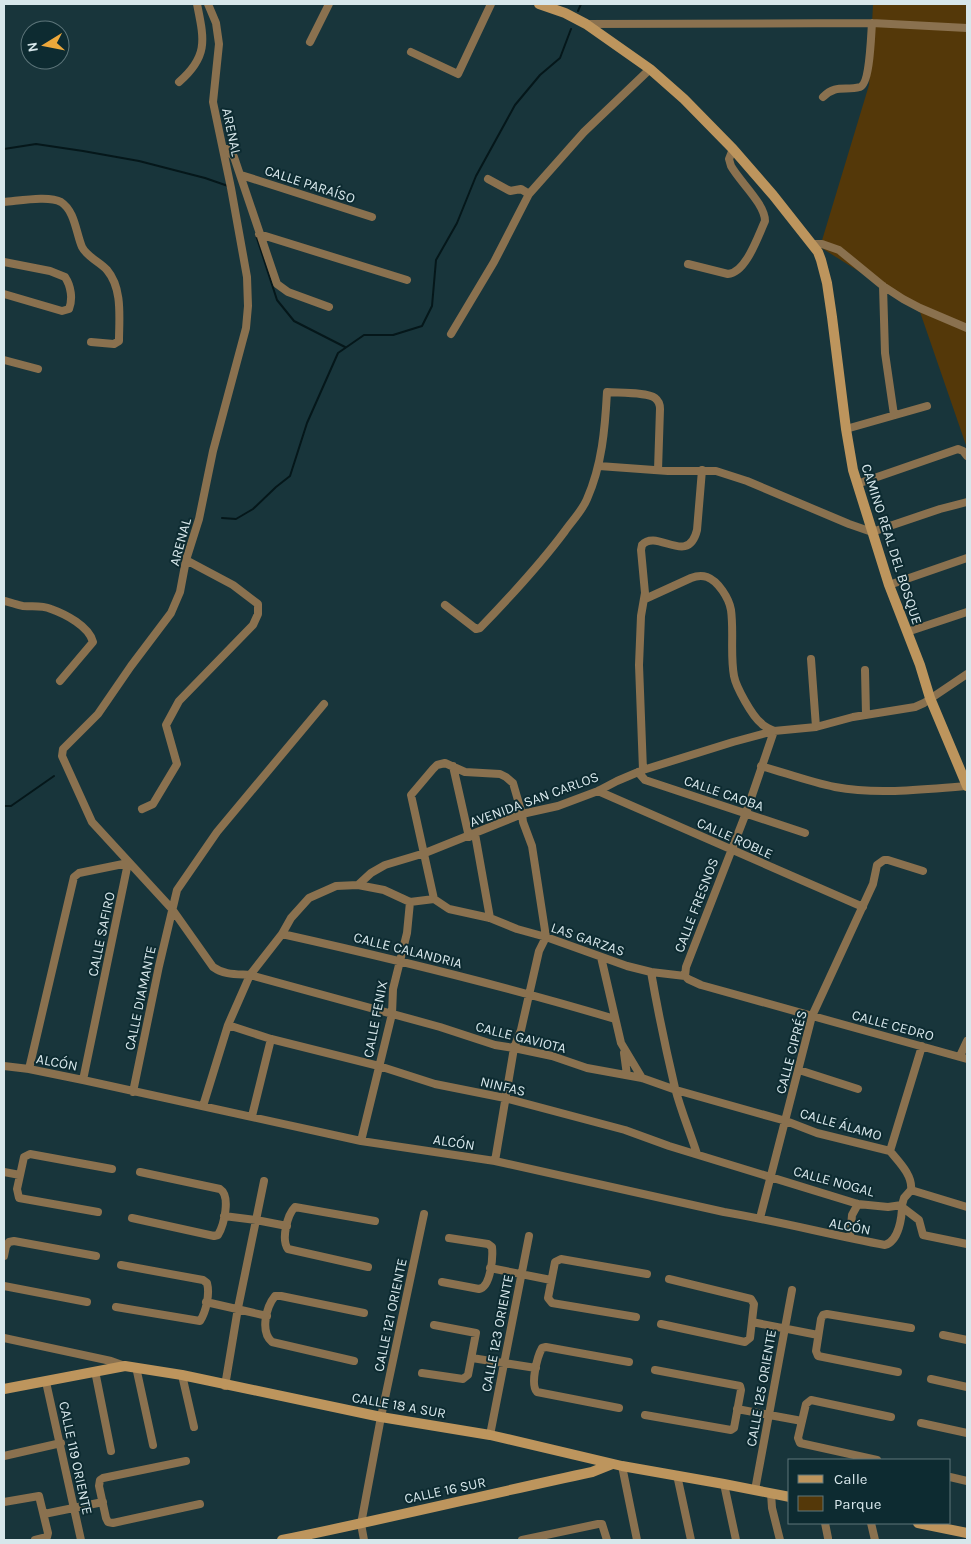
<svg xmlns="http://www.w3.org/2000/svg" width="971" height="1544" viewBox="0 0 971 1544" font-family="Karla,sans-serif">
  <style>
    .green { fill: #543809 }
    .lines { fill: none; stroke-linecap: round; stroke-linejoin: round }
    .stream { stroke: #05171a; stroke-width: 2 }
    .street { stroke: #8a714f; stroke-width: 8 }
    .secondary { stroke: #bd955d; stroke-width: 10 }
    .labels { text-anchor: middle; stroke-width: 4; stroke-linejoin: round; paint-order: stroke }
    .street-label { font-size: 14px; fill: #d7e7eb; stroke: #0d2b31 }
  </style>
  <rect width="100%" height="100%" fill="#18353b"/>
  <path class="green" d="M873,4h94v444l-48,-139 -99,-62 49,-162z"/>
  <g class="lines">
    <path class="stream" d="M578,11l3,-7
      M4,149l32,-5 47,7 56,10 66,17 23,8
      M256,235l21,65 17,21 51,26
      M222,518l14,1 17,-10 23,-22 14,-11 17,-53 31,-70 26,-18h29l29,-9 10,-20 4,-46 21,-37 19,-47 39,-71 25,-30 20,-17 11,-29
      M4,806h7l43,-30"/>
    <path class="street" d="M208,4l8,19 3,21 -6,58 18,86 16,89 1,29 -2,22 -33,123 -14,68 -13,41 -6,32 -9,21 -40,53 -33,48 -35,35 -1,7 30,66 80,87 41,58c11,8 24,7 37,8l190,52 55,18 19,3 38,8 35,12 55,10 34,12 110,31 31,12 73,18
      M586,24l286,-1 95,5
      M310,42l19,-38
      M411,52l47,22 33,-70
      M179,82c30,-26 25,-43 18,-78
      M823,97c13,-13 22,-6 37,-10 10,-3 11,-52 12,-64
      M223,149h4l7,8 43,127 11,8 41,15
      M241,175l131,42
      M488,179l22,12 11,-2 8,5
      M4,202c14,-1 45,-7 57,0 14,9 15,31 21,45 5,10 18,15 25,23 16,19 12,48 12,71l-5,3 -23,-2
      M259,234l148,46
      M812,244h10l17,6 44,36 20,13 17,9 47,20
      M4,262l46,9 15,6c6,9 8,22 4,32l-7,2 -58,-17
      M688,264l40,10c18,-1 30,-38 37,-53 0,-17 -25,-39 -34,-55l-2,-7 4,-10
      M883,286l2,67 9,62
      M451,334l43,-72 35,-68 55,-62 66,-63
      M4,360l34,9
      M846,429l81,-23
      M599,466l69,5h48l31,10 102,43 23,8 68,-23 27,-7
      M857,484l101,-35 5,2 4,5
      M889,585l78,-27
      M645,599l46,-21c5,-2 10,-3 16,-1 11,4 22,21 24,33 3,22 -1,44 3,66 2,11 18,40 27,47 3,4 9,6 13,8l-28,82 -60,154 -1,9
      M4,601c6,1 13,4 19,5 10,1 18,-1 28,3 14,5 38,17 42,33l-33,39
      M445,605l31,24 4,-1c30,-31 59,-62 85,-97 7,-10 17,-20 22,-32 15,-34 18,-70 20,-107 11,1 40,0 48,6 4,3 5,7 5,11l-2,61
      M907,632l60,-20
      M811,659l5,68
      M865,670l1,45
      M453,766l16,71
      M761,766c25,7 49,16 74,21 43,8 89,2 132,-1
      M643,770l-4,-105 2,-49 4,-23 -4,-43 1,-5c15,-17 46,22 55,-15l5,-60
      M638,772l7,8 160,53
      M598,791l265,116
      M142,809l11,-5 24,-40 -11,-39 13,-24 74,-76 5,-11v-10l-25,-19 -47,-25
      M475,834l15,84
      M358,885l26,5 26,12 24,-3 15,10 41,9 27,11 29,8 81,29 24,6 34,4 3,3 13,6 266,74
      M434,899l-23,-104 22,-26 4,-4 8,-2 20,9 35,2 6,3 7,6 9,31 1,8 9,24 14,91 -7,14 -18,79 -7,18 -19,113
      M282,934c112,25 223,52 333,85
      M601,957l20,86 21,35
      M651,972c7,40 15,78 24,116 6,23 15,44 22,66
      M228,1025l43,14 108,27 56,18 70,14 120,32 44,16 189,58 30,3 14,-2 2,-7 7,-8
      M624,1053l3,22
      M960,1056l7,-15
      M4,1066l25,3 54,11 278,61 134,20 229,51c54,9 107,23 161,33 14,-4 17,-28 17,-40
      M29,1069l45,-192 5,-4 49,-10 -45,217
      M799,1070l59,19
      M133,1092l26,-126 18,-76 40,-58 107,-128
      M203,1106l25,-81 22,-50 32,-41 9,-16 18,-20 27,-12 22,-1 13,-12 14,-8 40,-12 97,-39 36,-8 40,-15 19,-10 26,-11 90,-28 41,-11 42,-4 37,-10 62,-10 9,-4 43,-29
      M252,1116l19,-77
      M361,1141l31,-127 1,-25 14,-56 3,-31
      M890,1151l32,-105
      M890,1151c8,10 23,24 21,39
      M4,1172l16,3
      M911,1190l56,17
      M902,1207l17,13 4,15 44,9
      M98,1212l-79,-14 -2,-9 7,-32 6,-3 82,15
      M224,1216l32,4 31,6
      M132,1218l82,18 4,-1c6,-10 13,-39 2,-46l-80,-17
      M760,1218l52,-202 61,-132 4,-19 7,-5h4l35,11
      M850,1238l2,-23 6,-11
      M4,1256l2,-10 3,-4 5,-1 82,15
      M368,1267l-80,-18c-7,-9 -1,-34 7,-42l80,14
      M490,1268l61,12
      M442,1282l37,7c12,-2 14,-32 13,-42l-4,-3 -39,-6
      M4,1286l83,16
      M206,1302l61,14
      M116,1307l84,14c6,-9 10,-27 7,-38l-4,-3 -82,-15
      M636,1317l-84,-14 -4,-5 7,-36 6,-3 86,15
      M752,1322l66,13
      M661,1324l84,18 5,-4 4,-34 -3,-5 -82,-20
      M943,1335l24,5
      M4,1338l107,23 14,5
      M472,1358l64,10
      M354,1361l-82,-19c-12,-10 -6,-35 3,-46h6l83,17
      M136,1367l17,78
      M95,1371l16,80
      M898,1372l-80,-16 -2,-5 5,-32 2,-4 4,-1 84,14
      M422,1373l41,6 5,-4 8,-42 -42,-8
      M182,1375l12,52
      M931,1379l36,8
      M46,1382l35,158
      M225,1386l13,-78 26,-127
      M619,1408l-82,-16c-7,-7 0,-35 5,-44l4,-1 83,15
      M737,1409l65,12
      M645,1415l86,15 3,-2 7,-38 -1,-4 -85,-16
      M921,1423l46,10
      M490,1435l39,-199
      M4,1456l57,-13
      M877,1460l-77,-17 -2,-5 8,-34 5,-4 80,17
      M186,1461l-83,17 -3,2 -1,6 7,32 2,4 5,1 87,-19
      M622,1466l15,74
      M677,1475l14,65
      M950,1477l17,4
      M724,1484l12,56
      M755,1490l37,-200
      M771,1493l1,15 8,32
      M4,1502l35,-6 9,37 -1,4 -12,3
      M44,1514l59,-12
      M825,1523l3,15
      M871,1523l4,17
      M364,1540l-3,-16 20,-107 43,-203
      M522,1540l76,-16h4l5,16"/>
    <path class="secondary" d="M539,4l26,9 21,11 64,45 34,30 49,50 40,46 45,57 3,8 6,23 5,34 14,112 7,41 36,115 31,80 10,33 37,88
      M4,1389l121,-23 57,9 199,42 109,18 132,31 102,18 66,13
      M918,1523l49,10
      M282,1540c104,-21 207,-46 310,-68l20,-8"/>
  </g>
  <g class="labels">
    <g class="street-label">
      <text transform="translate(232 132) rotate(78)" y="5">ARENAL</text>
      <text transform="translate(310 184) rotate(18)" y="5">CALLE PARAÍSO</text>
      <text transform="translate(180 542) rotate(-75)" y="5">ARENAL</text>
      <text transform="translate(892 544) rotate(72)" y="5">CAMINO REAL DEL BOSQUE</text>
      <text transform="translate(724 793) rotate(19)" y="5">CALLE CAOBA</text>
      <text transform="translate(534 799) rotate(-20)" y="5">AVENIDA SAN CARLOS</text>
      <text transform="translate(735 838) rotate(24)" y="5">CALLE ROBLE</text>
      <text transform="translate(696 905) rotate(-69)" y="5">CALLE FRESNOS</text>
      <text transform="translate(101 934) rotate(-78)" y="5">CALLE SAFIRO</text>
      <text transform="translate(588 939) rotate(19)" y="5">LAS GARZAS</text>
      <text transform="translate(408 950) rotate(14)" y="5">CALLE CALANDRIA</text>
      <text transform="translate(140 998) rotate(-78)" y="5">CALLE DIAMANTE</text>
      <text transform="translate(375 1019) rotate(-79)" y="5">CALLE FENIX</text>
      <text transform="translate(893 1025) rotate(15)" y="5">CALLE CEDRO</text>
      <text transform="translate(521 1037) rotate(14)" y="5">CALLE GAVIOTA</text>
      <text transform="translate(791 1052) rotate(-75)" y="5">CALLE CIPRÉS</text>
      <text transform="translate(57 1062) rotate(11)" y="5">ALCÓN</text>
      <text transform="translate(503 1086) rotate(13)" y="5">NINFAS</text>
      <text transform="translate(841 1124) rotate(16)" y="5">CALLE ÁLAMO</text>
      <text transform="translate(454 1142) rotate(9)" y="5">ALCÓN</text>
      <text transform="translate(834 1181) rotate(15)" y="5">CALLE NOGAL</text>
      <text transform="translate(850 1226) rotate(11)" y="5">ALCÓN</text>
      <text transform="translate(390 1315) rotate(-78)" y="5">CALLE 121 ORIENTE</text>
      <text transform="translate(497 1333) rotate(-79)" y="5">CALLE 123 ORIENTE</text>
      <text transform="translate(761 1388) rotate(-80)" y="5">CALLE 125 ORIENTE</text>
      <text transform="translate(399 1405) rotate(10)" y="5">CALLE 18 A SUR</text>
      <text transform="translate(76 1458) rotate(78)" y="5">CALLE 119 ORIENTE</text>
      <text transform="translate(445 1490) rotate(-12)" y="5">CALLE 16 SUR</text>
    </g>
  </g>
  <rect width="971" height="1544" fill="none" stroke="#d7e7eb" stroke-width="10"/>
  <rect x="788" y="1459" width="162" height="65" fill="#0d2b31" stroke="#5e767b"/>
  <rect x="798" y="1475" width="25" height="8" fill="#bd955d" stroke="#5e767b"/>
  <text x="834" y="1484" font-size="15" fill="#d7e7eb">Calle</text>
  <rect x="798" y="1496" width="25" height="15" fill="#543809" stroke="#5e767b"/>
  <text x="834" y="1509" font-size="15" fill="#d7e7eb">Parque</text>
  <g transform="translate(45 45) rotate(260)"><circle r="24" fill="#0d2b31" stroke="#5e767b"/>
  <path d="M0-4L9 19L0 12L-9 19Z" fill="#eda83b"/>
  <text y="-8" font-size="14" font-weight="bold" text-anchor="middle" fill="#d7e7eb">N</text>
  </g>
</svg>
